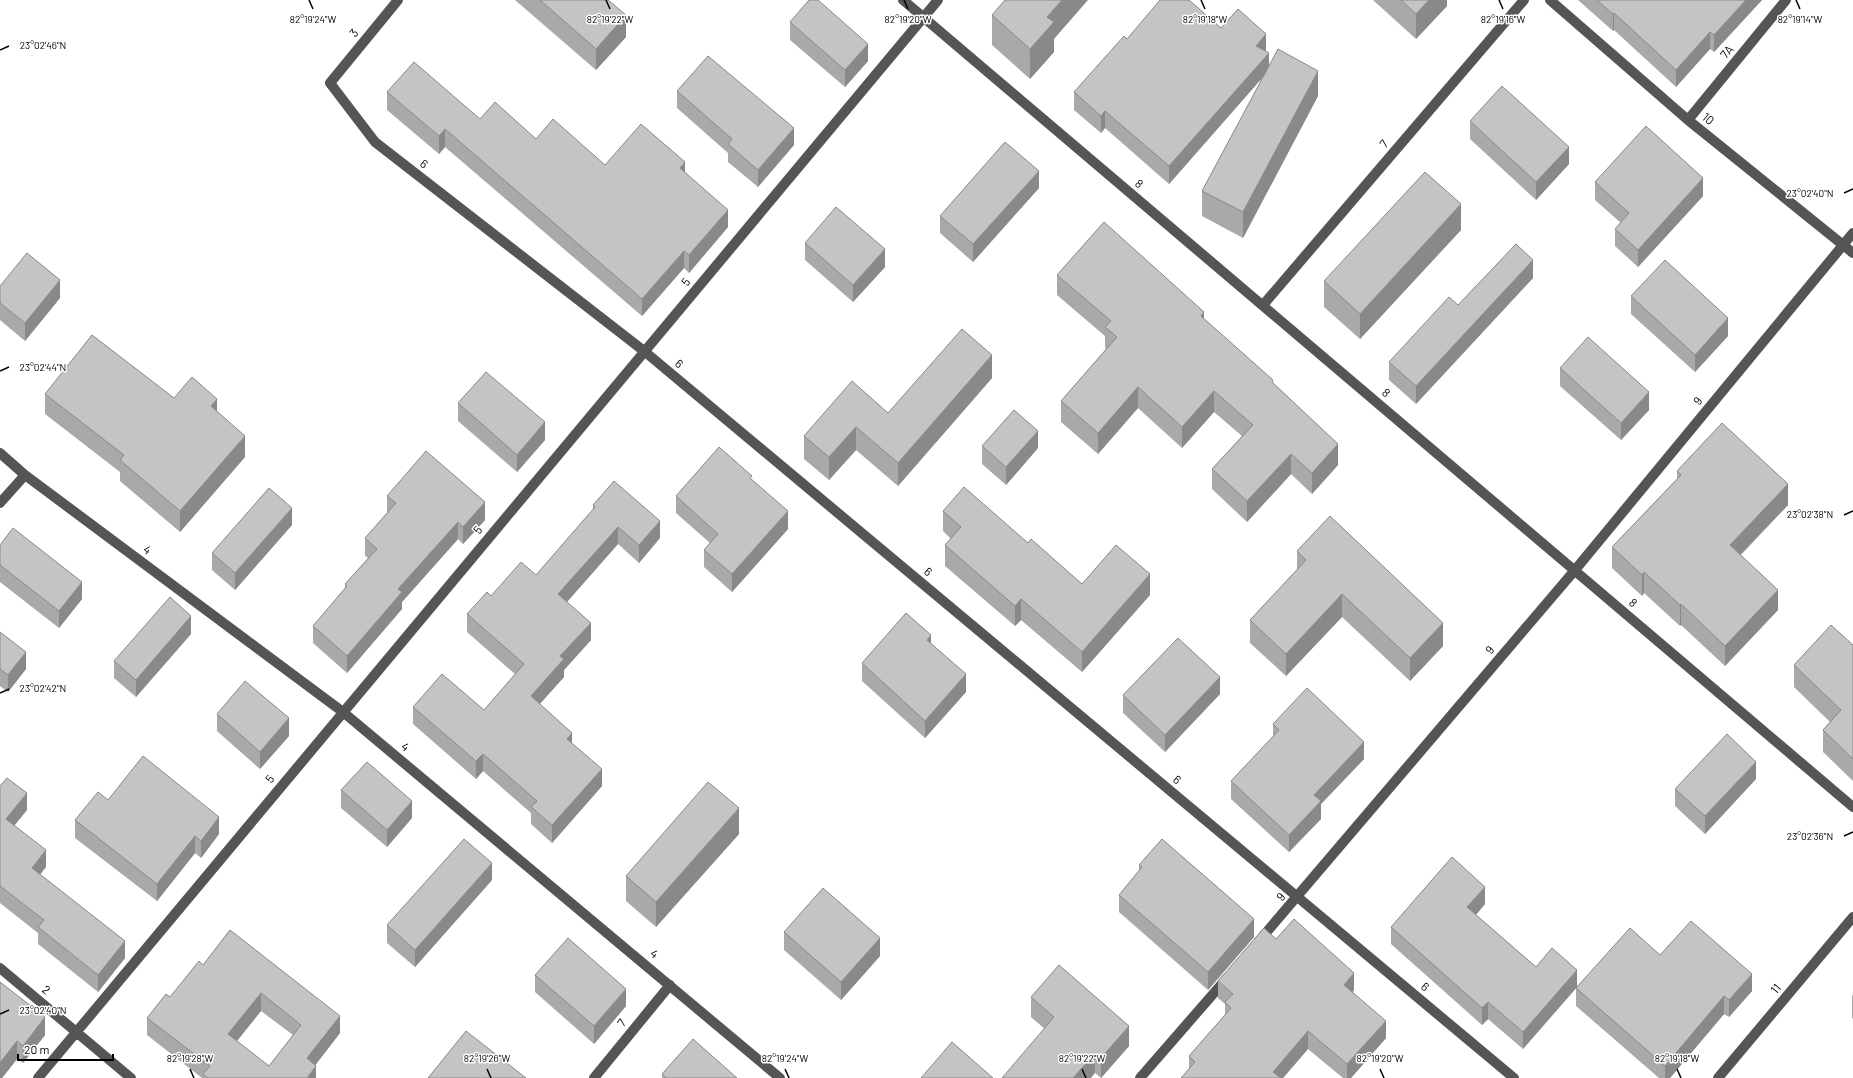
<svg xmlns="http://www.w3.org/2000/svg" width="1853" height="1078" viewBox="0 0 1853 1078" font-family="Barlow,sans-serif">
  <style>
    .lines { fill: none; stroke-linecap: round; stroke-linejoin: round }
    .minor { stroke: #555; stroke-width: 10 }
    .wall { fill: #a9a9a9; fill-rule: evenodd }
    .shaded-wall { fill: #898989 }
    .building { fill: #c4c4c4; stroke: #898989; fill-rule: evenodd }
    .ticks { fill: none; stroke: #000; stroke-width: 1.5 }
    .labels { text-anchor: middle; stroke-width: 3; stroke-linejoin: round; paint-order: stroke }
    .street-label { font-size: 12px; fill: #000; stroke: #fff }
    .ticks-label { font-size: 10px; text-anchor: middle; fill: #000; stroke: #fff; stroke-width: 3; stroke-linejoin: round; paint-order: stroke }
  </style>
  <rect width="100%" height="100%" fill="#fff"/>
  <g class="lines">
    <path class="minor" d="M398,0l-68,83 45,59 269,209 870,727
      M903,0l950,807
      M1550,0l138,120 165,133
      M1688,120l98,-120
      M1263,305l261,-305
      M0,453l25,22 318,237 437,366
      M0,503l25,-28
      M1259,941l316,-371 278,-337
      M0,968l131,110
      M38,1078l900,-1078
      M594,1078l76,-93
      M1140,1078l87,-100
      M1718,1078l135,-161"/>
  </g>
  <path class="wall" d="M515,0h93l18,37 -30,33z
    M1373,0h74v6l-31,33z
    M1578,0h184l-48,52 -4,-3 -34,38 -62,-57 -1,1z
    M992,15l62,24v13l-24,27 -38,-34z
    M790,22l78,39 -23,26 -55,-47z
    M1221,28l45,23 3,15 49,30 -75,142 -41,-22v-25l62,-115 -95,108 -64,-56 -4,5 -27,-23v-18l53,-53z
    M677,91l117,54 -36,42 -30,-25v-9l-51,-45z
    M387,92l93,27 56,20 69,26 80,7 43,55 -39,46 -5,-5 -42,48 -197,-169 -6,7 -52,-44z
    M1470,121l99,43 -33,36 -66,-61z
    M1595,182l108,14 -65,71 -23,-21v-17l6,-6 -26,-23z
    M1039,188l-66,74 -33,-29v-17z
    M1461,230l-101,109 -36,-32v-26z
    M805,243l80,24 -32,35 -48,-42z
    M1057,275l147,44 69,64 65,82 -26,29 -21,-20 -44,48 -35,-33v-20l30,-33 -28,-24 -32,36 -44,-40 -40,46 -37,-32v-21l45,-52 -1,-1v-12l-48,-41z
    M1533,278l-117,126 -27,-24v-18l69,-57z
    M0,286l60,12 -35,43 -25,-21z
    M1631,296l97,40 -33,36 -64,-58z
    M1560,368l89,42 -28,30 -61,-54z
    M992,378l-94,108 -42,-36 -27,30 -25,-21v-23l84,-23z
    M45,394l129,4 71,59 -65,75 -60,-51v-9l-75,-58z
    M458,403l87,37 -28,32 -59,-51z
    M982,446l56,2 -32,37 -24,-21z
    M1677,471l111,34 -47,50 37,55 -53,56 -44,-41 -1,1 -36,-33 -2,3 -30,-28v-21l65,-68z
    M752,480l36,49 -56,63 -28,-25v-17l6,-7 -34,-30v-17z
    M387,496l98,24 -22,24 -5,-5 -56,63v7l-55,64 -34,-30v-17l32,-38v-4l23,-26 -3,-2v-18l22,-25z
    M593,505l67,33 -21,25 -21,-19 -51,58 24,38 -27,30v7l-25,27 33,39 30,43 -50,57 -21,-19v-11l-48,-42 -7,8 -63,-55v-17l71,3 31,-36 -48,-42v-18l24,-18 45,-21 57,-65z
    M943,511l85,32 54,41 68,11 -68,77 -61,-52 -6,6 -70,-60v-21l6,-6 -8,-8z
    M292,525l-57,65 -23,-20v-17z
    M0,545l82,54 -23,29 -59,-46z
    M1297,551l146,95 -33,35 -68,-64 -56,59 -36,-33v-23l47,-50z
    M0,632l26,37 -18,23 -8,-6z
    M191,634l-55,63 -22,-19v-17z
    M931,644l35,48 -41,46 -63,-57v-18z
    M1853,645v136l-30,-29v-22l7,-8 -36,-35v-22z
    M1220,694l-55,58 -42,-39v-18z
    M217,714l72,22 -29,33 -43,-38z
    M1273,724l91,35 -43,45v15l-32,33 -58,-53v-18l42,-44z
    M1756,779l-51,55 -30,-28v-17z
    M0,786l27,24 -13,15 32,42 -6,7 85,84 -27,34 -60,-48v-11l-38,-30z
    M341,790l71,28 -25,29 -46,-39z
    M108,800l111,34 -18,24 -6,-5 -38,48 -82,-63v-18z
    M739,834l-83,93 -30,-26v-25z
    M1139,865l115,72 -46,53 -89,-78v-17l20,-24z
    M492,880l-77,87 -28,-24v-18z
    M1485,904l-9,11 60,52 41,20 -54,62 -35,-30 -6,6 -91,-81v-17z
    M230,930l110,103 -25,32 1,13h-114l-55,-43v-17l23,-21 33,-32zM261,1011l32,24 -24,31 -32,-25z
    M784,932l96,24 -39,44 -57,-50z
    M1276,939l78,51 -1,2 33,46 -35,40h-8l-35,-29 -25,29h-102l8,-9v-13l36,-41v-11l-7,-6v-17z
    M1660,955l92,36 -23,26 -5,-3 -54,64h-11l-83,-72v-18z
    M535,975l91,31 -32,38 -59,-52z
    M0,982l45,53 -22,28 -6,-4 -15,19h-2z
    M1853,995v24l-1,-1v-22z
    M1031,997l98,49 -28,32 -70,-61z
    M662,1074l75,4h-75z"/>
  <path class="shaded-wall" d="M1062,0h26l-34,39v13l-24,27v-30l17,-32z
    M1429,0h18v6l-31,33v-25z
    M1746,0h16l-48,52v-17z
    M1614,13v17l-1,1v-17z
    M626,15v22l-30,33v-21z
    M1710,32v17l-34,38v-17z
    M1266,34v17l-10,-5z
    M868,44v17l-23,26v-17z
    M1269,53v17l-100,114v-18z
    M1318,71v25l-75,142v-26z
    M1105,111v17l-4,5v-17z
    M794,128v17l-36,42v-17z
    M445,129v18l-6,7v-18z
    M1569,147v17l-33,36v-18z
    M685,162v17l-5,-11z
    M1039,171v17l-66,74v-18z
    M1703,178v18l-65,71v-17z
    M1461,204v26l-101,109v-25z
    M728,210v17l-39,46v-18z
    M885,249v18l-32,35v-17z
    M684,251v17l-42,48v-17z
    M1533,260v18l-117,126v-18z
    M60,280v18l-35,43v-18z
    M1204,312v21l-3,-17z
    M1728,318v18l-33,36v-17z
    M992,355v23l-94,108v-23z
    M1138,387v21l-40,46v-21z
    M1214,391v21l-32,36v-21z
    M1649,392v18l-28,30v-17z
    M217,399v21l-6,-14z
    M545,422v18l-28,32v-17z
    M856,427v23l-27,30v-23z
    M1038,431v17l-32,37v-18z
    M245,436v21l-65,75v-21z
    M1338,444v21l-26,29v-21z
    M1291,454v20l-44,48v-21z
    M1788,484v21l-58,60v-20z
    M485,502v18l-22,24v-17z
    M292,508v17l-57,65v-17z
    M788,511v18l-56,63v-18z
    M660,521v17l-21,25v-18z
    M458,522v17l-56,63v7l-55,64v-17l51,-67z
    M618,527v17l-60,68v-18z
    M1644,572v21l-2,3v-21z
    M1150,574v21l-68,77v-20z
    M82,582v17l-23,29v-17z
    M1778,590v20l-53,56v-20z
    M1342,594v23l-56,59v-22z
    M1021,599v21l-6,6v-20z
    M1681,604v21l-1,1v-21z
    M191,616v18l-55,63v-17z
    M591,623v17l-27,30v7l-33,37v-18l29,-40z
    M1443,623v23l-33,35v-23z
    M931,635v17l-4,-12z
    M26,652v17l-18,23v-17z
    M966,674v18l-41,46v-17z
    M1220,677v17l-55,58v-17z
    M289,718v18l-29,33v-17z
    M572,733v18l-5,-12z
    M1364,742v17l-43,45v15l-32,33v-17l25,-40z
    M483,754v17l-7,8v-18z
    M1756,762v17l-51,55v-18z
    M602,769v17l-50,57v-18z
    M27,793v17l-21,26v-17z
    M412,801v17l-25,29v-17z
    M739,808v26l-83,93v-25z
    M219,817v17l-18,24v-17z
    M195,836v17l-38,48v-17z
    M46,850v17l-14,18v-17z
    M492,863v17l-77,87v-17z
    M1485,887v17l-18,21v-18z
    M1254,919v18l-46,53v-18z
    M880,938v18l-39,44v-18z
    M125,941v17l-27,34v-17z
    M1577,970v17l-54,62v-17z
    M1354,973v17l-10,12v-17z
    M1752,974v17l-23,26v-17z
    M626,989v17l-32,38v-18z
    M261,993v18l-33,41v-18z
    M1724,996v18l-54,64h-5v-12z
    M1488,1002v17l-6,6v-17z
    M340,1016v17l-33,43v-18z
    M45,1017v18l-22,28v-17z
    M1386,1021v17l-35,40h-4v-14z
    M1129,1026v20l-28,32v-20z
    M1308,1031v18l-25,29h-10v-6z
    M17,1041v18l-15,19h-2v-15z
    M1095,1053v20l-4,5h-18z
    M316,1066v12h-9z"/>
  <path class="building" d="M540,0h68l18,15 -30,34z
    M809,0h9l50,44 -23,26 -55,-48z
    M1005,0h57l-15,17 7,5 -24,27 -38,-34z
    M1160,0h29l32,28 17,-19 28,25 -10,12 13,7 -100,113 -64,-55 -4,5 -27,-24 50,-56 3,3z
    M1401,0h28l-13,14z
    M1597,0h149l-32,35 -4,-3 -34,38 -62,-57 -1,1z
    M1278,49l40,22 -75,141 -41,-21z
    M708,56l86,72 -36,42 -30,-26 4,-5 -55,-48z
    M414,62l66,57 15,-17 41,37 17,-20 52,46 36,-41 44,38 -5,6 48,42 -39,45 -5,-4 -42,48 -197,-170 -6,7 -52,-44z
    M1502,86l67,61 -33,35 -66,-61z
    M1646,126l57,52 -65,72 -23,-21 14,-16 -34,-31z
    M1005,142l34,29 -66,73 -33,-28z
    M1425,172l36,32 -101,110 -36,-33z
    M836,207l49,42 -32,36 -48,-42z
    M1104,222l100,90 -3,4 72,64 -1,2 66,62 -26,29 -21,-19 -44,47 -35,-32 41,-44 -39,-34 -32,36 -44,-40 -40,46 -37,-32 56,-64 -12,-10 6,-6 -54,-46z
    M1516,244l17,16 -117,126 -27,-24 60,-65 9,8z
    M27,253l33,27 -35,43 -25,-20v-17z
    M1665,260l63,58 -33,37 -64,-59z
    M962,329l30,26 -94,108 -42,-36 -27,30 -25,-21 48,-55 36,32z
    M92,335l82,63 18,-21 25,22 -6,7 34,30 -65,75 -60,-51 4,-5 -79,-61z
    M1588,337l61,55 -28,31 -61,-55z
    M486,372l59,50 -28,33 -59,-52z
    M1014,410l24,21 -32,36 -24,-21z
    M1722,423l66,61 -58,61 48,45 -53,56 -44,-42 -1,1 -36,-33 -2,3 -30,-28 69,-72 -4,-4z
    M719,447l33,29 -2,2 38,33 -56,63 -28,-24 14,-16 -42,-38z
    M426,451l59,51 -22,25 -5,-5 -60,67 4,3 -55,64 -34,-30 34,-40 -2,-2 32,-35 -12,-11 31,-35 -9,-7z
    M614,481l46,40 -21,24 -21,-18 -60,67 33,29 -31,33 4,3 -33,37 41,37 -5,6 35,30 -50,56 -21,-18 6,-6 -54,-47 -7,7 -63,-54 29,-33 42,36 40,-46 -57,-50 20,-22 4,4 30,-34 15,13 59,-68 -2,-2z
    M964,487l64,56 3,-4 51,45 34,-39 34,29 -68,78 -61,-53 -6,7 -70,-61 16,-18 -18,-16z
    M269,488l23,20 -57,65 -23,-20z
    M1330,516l113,107 -33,35 -68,-64 -56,60 -36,-34 56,-60 -9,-9z
    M13,528l69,54 -23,29 -59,-46v-20z
    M170,597l21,19 -55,64 -22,-19z
    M906,613l25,22 -4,5 39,34 -41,47 -63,-58z
    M1831,625l22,20v114l-30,-29 18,-20 -47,-45z
    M0,632l26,20 -18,23 -8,-6z
    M1178,638l42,39 -55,58 -42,-40z
    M245,681l44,37 -29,34 -43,-38z
    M1307,688l57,54 -50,53 7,6 -32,34 -58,-54 48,-51 -6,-6z
    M1727,734l29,28 -51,54 -30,-27z
    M143,756l76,61 -18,24 -6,-5 -38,48 -82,-64 23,-28 10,8z
    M367,762l45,39 -25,29 -46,-40z
    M7,778l20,15 -21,26 40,31 -14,18 93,73 -27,34 -60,-48 6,-7 -44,-34v-100z
    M708,782l31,26 -83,94 -30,-26z
    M464,839l28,24 -77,87 -28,-25z
    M1162,839l92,80 -46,53 -89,-77 23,-28 -3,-2z
    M1452,857l33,30 -18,20 69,60 16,-19 25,22 -54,62 -35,-30 -6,6 -91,-81z
    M823,888l57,50 -39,44 -57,-50z
    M1294,919l60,54 -10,12 42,36 -39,43 -39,-33 -35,41 8,6h-100l14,-16 -6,-6 42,-48 -6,-6 8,-8 -15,-13 46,-53 12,11z
    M1691,921l61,53 -23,26 -5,-4 -59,70 -89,-78 54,-60 30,27z
    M230,930l110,86 -33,42 9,8 -9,12h-99l-5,-4 7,-8 -63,-48 19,-24 4,3 29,-36 4,4zM261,993l40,32 -32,41 -41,-32z
    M568,938l58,51 -32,37 -59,-51z
    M1059,965l70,61 -28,32 -6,-5 -22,25h-71l52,-61 -23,-20z
    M0,982l45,35 -22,29 -6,-5 -17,22z
    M466,1031l60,47h-98z
    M693,1039l44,39h-72v-1l-3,-3z
    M952,1042l41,36h-72z"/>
  <path class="ticks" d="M309,0l4,9M606,0l4,9M904,0l4,9M1201,0l4,9M1499,0l4,9M1796,0l4,9M0,50l9,-4M1844,193l9,-4M0,371l9,-4M1844,515l9,-4M0,693l9,-4M1844,836l9,-4M0,1014l9,-4M190,1069l4,9M487,1069l4,9M785,1069l4,9M1082,1069l4,9M1380,1069l4,9M1677,1069l4,9"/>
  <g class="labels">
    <g class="street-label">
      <text transform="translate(354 33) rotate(-51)" y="4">3</text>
      <text transform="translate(1727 52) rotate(-50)" y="4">7A</text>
      <text transform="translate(1708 119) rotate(39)" y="4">10</text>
      <text transform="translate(1384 144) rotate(-49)" y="4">7</text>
      <text transform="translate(424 164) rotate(38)" y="4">6</text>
      <text transform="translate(1139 184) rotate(40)" y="4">8</text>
      <text transform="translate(686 282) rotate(-50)" y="4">5</text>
      <text transform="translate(679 364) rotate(40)" y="4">6</text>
      <text transform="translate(1386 393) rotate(40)" y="4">8</text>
      <text transform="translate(1698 401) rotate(-50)" y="4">9</text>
      <text transform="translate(478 530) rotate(-50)" y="4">5</text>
      <text transform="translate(147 550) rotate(37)" y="4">4</text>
      <text transform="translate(928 572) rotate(40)" y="4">6</text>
      <text transform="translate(1633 603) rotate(40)" y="4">8</text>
      <text transform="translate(1490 650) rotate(-50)" y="4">9</text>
      <text transform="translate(405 747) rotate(40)" y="4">4</text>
      <text transform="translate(270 779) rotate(-50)" y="4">5</text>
      <text transform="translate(1177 780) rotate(40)" y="4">6</text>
      <text transform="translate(1281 897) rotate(-49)" y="4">9</text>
      <text transform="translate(654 954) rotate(40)" y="4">4</text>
      <text transform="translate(1425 987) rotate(40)" y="4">6</text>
      <text transform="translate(1776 989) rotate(-50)" y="4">11</text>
      <text transform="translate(46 990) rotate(40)" y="4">2</text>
      <text transform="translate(622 1023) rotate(-51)" y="4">7</text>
    </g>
  </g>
  <g class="ticks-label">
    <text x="1503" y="23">82°19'16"W</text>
    <text x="313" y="23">82°19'24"W</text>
    <text x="610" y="23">82°19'22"W</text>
    <text x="908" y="23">82°19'20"W</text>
    <text x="1205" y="23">82°19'18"W</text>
    <text x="1800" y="23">82°19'14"W</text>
    <text x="43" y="49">23°02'46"N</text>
    <text x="1810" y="197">23°02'40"N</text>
    <text x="43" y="371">23°02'44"N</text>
    <text x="1810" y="518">23°02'38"N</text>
    <text x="43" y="692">23°02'42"N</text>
    <text x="1810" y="840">23°02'36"N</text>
    <text x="43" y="1014">23°02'40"N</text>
    <text x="190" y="1062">82°19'28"W</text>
    <text x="487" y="1062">82°19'26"W</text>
    <text x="785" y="1062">82°19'24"W</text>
    <text x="1082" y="1062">82°19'22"W</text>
    <text x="1380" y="1062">82°19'20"W</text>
    <text x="1677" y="1062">82°19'18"W</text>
  </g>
  <path d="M18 1054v6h95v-6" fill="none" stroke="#000000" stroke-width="2"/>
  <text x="24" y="1054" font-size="12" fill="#000000" stroke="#ffffff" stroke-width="3" paint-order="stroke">20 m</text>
</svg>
